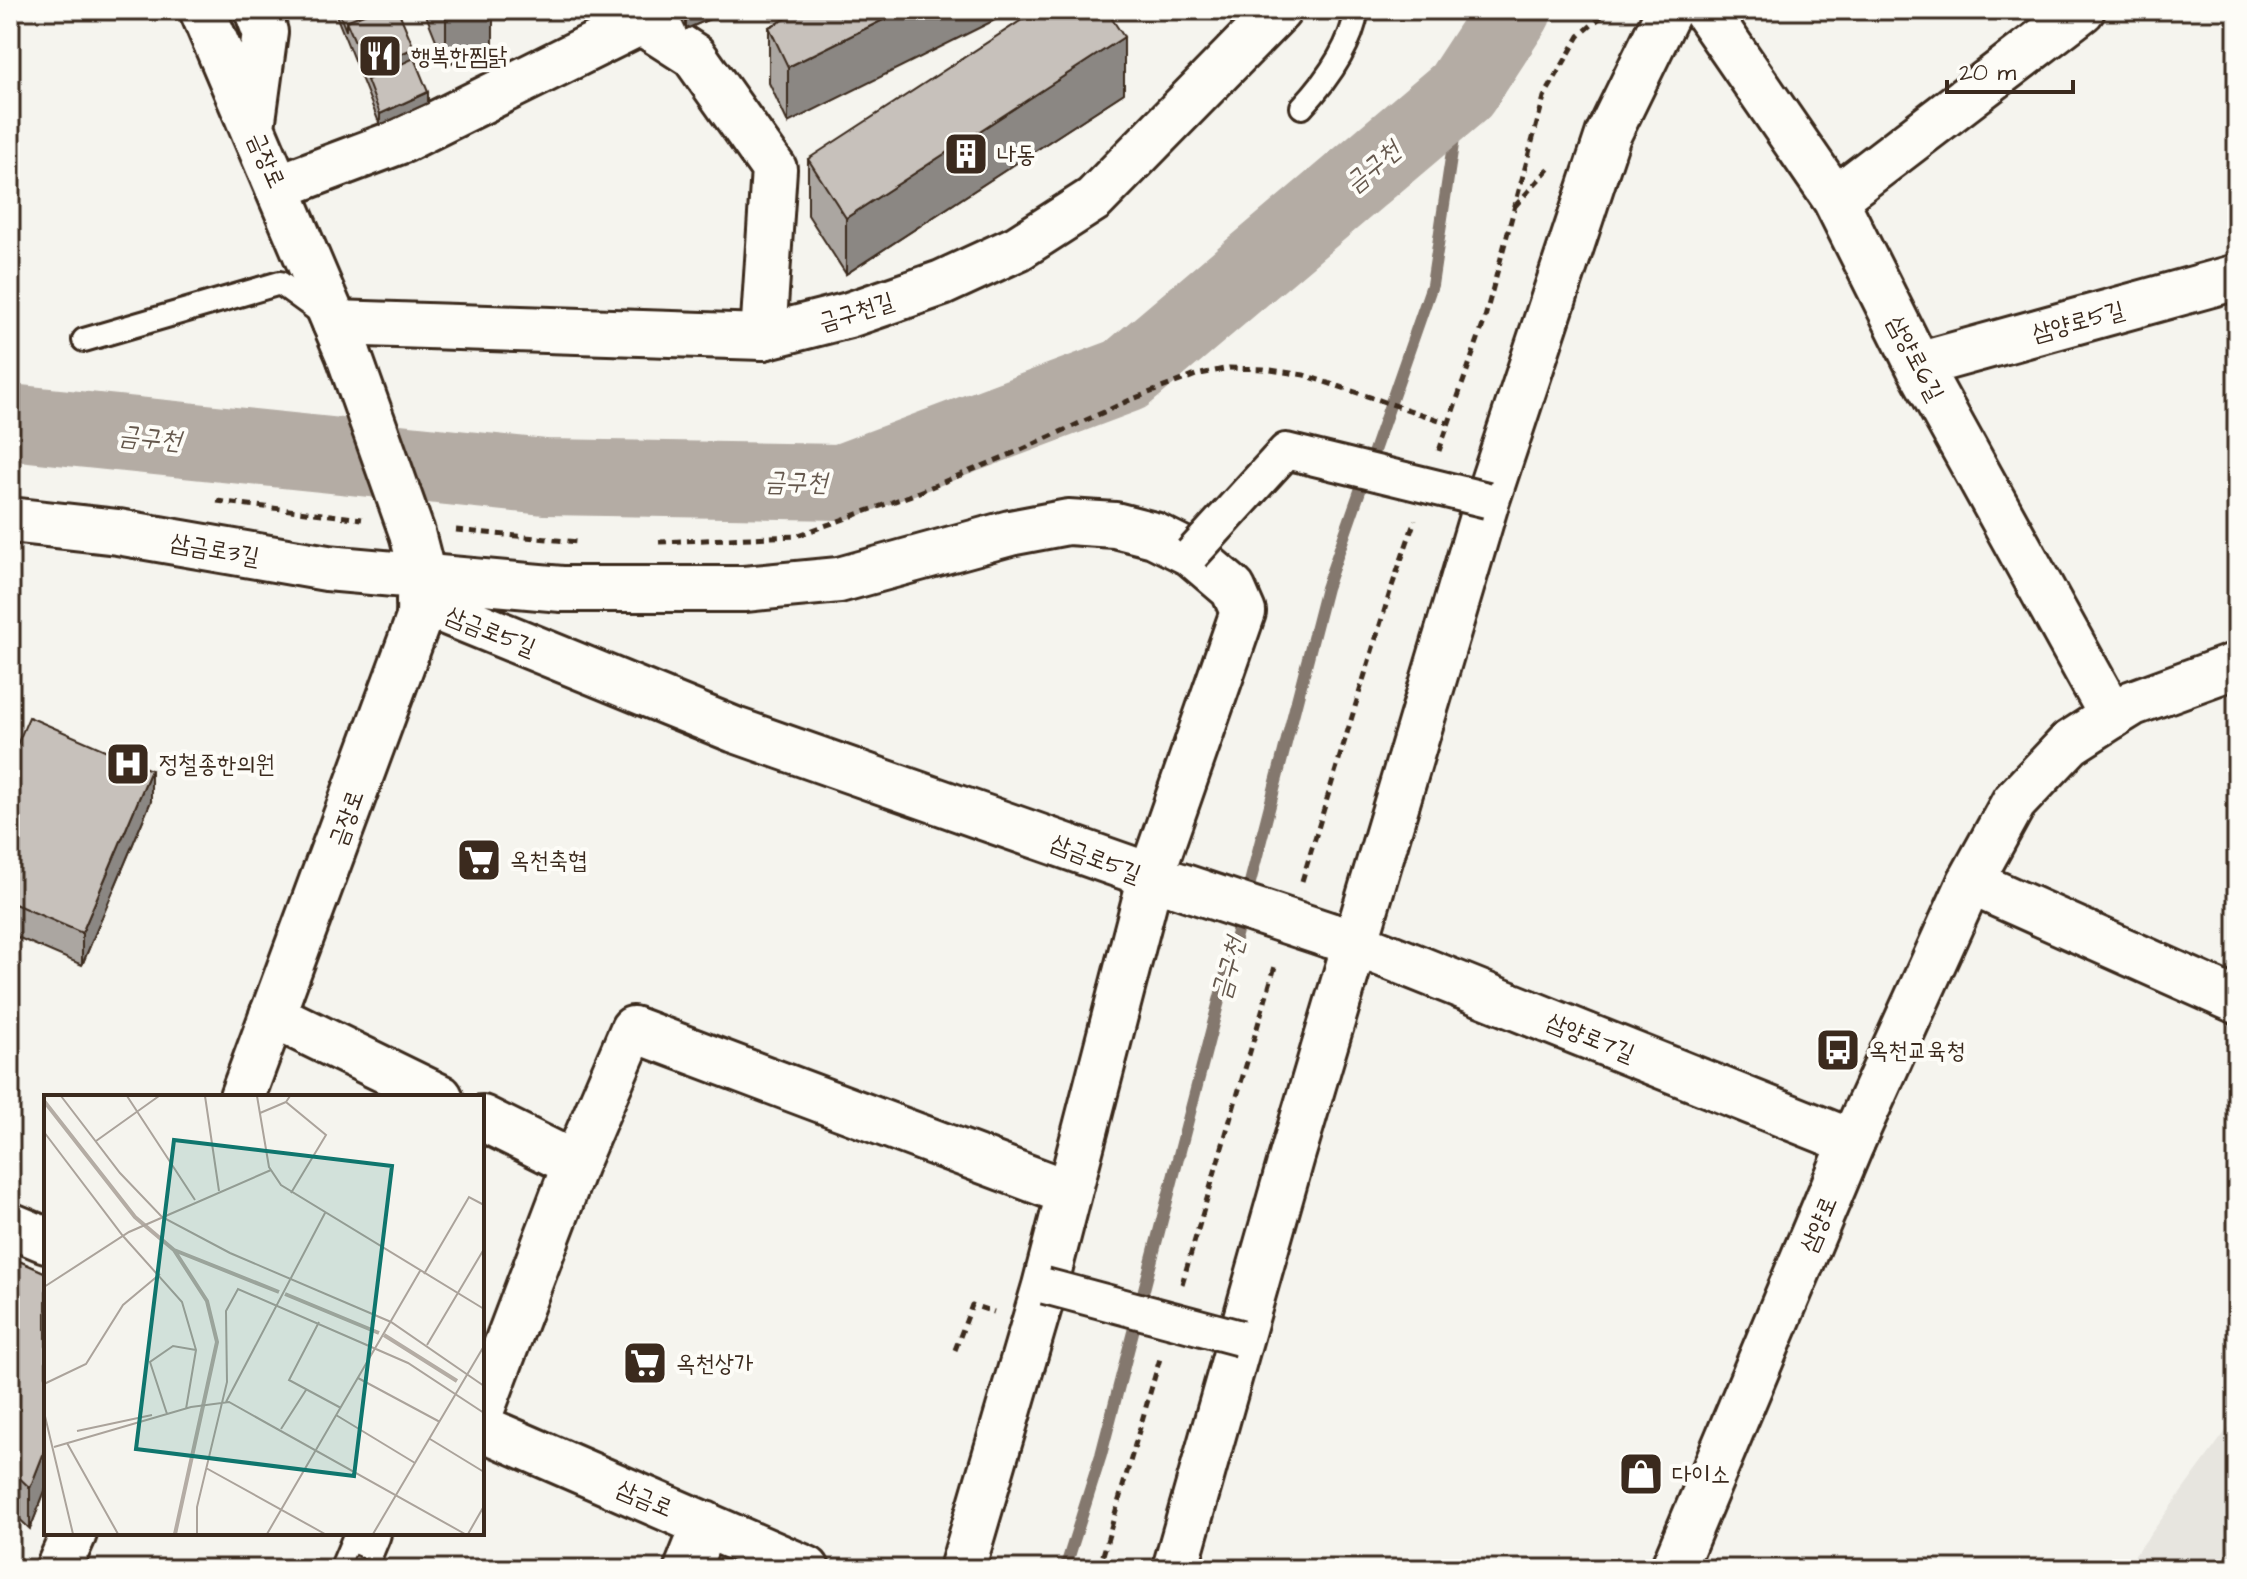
<svg xmlns="http://www.w3.org/2000/svg" width="2247" height="1579" viewBox="0 0 2247 1579" font-family="'Architects Daughter','Poor Story',sans-serif">
  <style>
    .built { fill: #e7e5df }
    .lines { fill: none; stroke-linecap: round; stroke-linejoin: round }
    .stream { stroke: #84786e; stroke-width: 12 }
    .river { stroke: #b4aca4; stroke-width: 76 }
    .service-casing { stroke: #3b2a1e; stroke-width: 28 }
    .minor-casing { stroke: #3b2a1e; stroke-width: 50 }
    .tertiary-casing { stroke: #3b2a1e; stroke-width: 50 }
    .secondary-casing { stroke: #3b2a1e; stroke-width: 50 }
    .path { stroke: #3b2a1e; stroke-width: 5; stroke-dasharray: 8 6; stroke-linecap: butt }
    .service { stroke: #fdfcf7; stroke-width: 22 }
    .minor { stroke: #fdfcf7; stroke-width: 44 }
    .tertiary { stroke: #fdfcf7; stroke-width: 44 }
    .secondary { stroke: #fdfcf7; stroke-width: 44 }
    .pedestrian-bridge-casing { stroke: #3b2a1e; stroke-width: 40; stroke-linecap: butt }
    .minor-bridge-casing { stroke: #3b2a1e; stroke-width: 50; stroke-linecap: butt }
    .secondary-bridge-casing { stroke: #3b2a1e; stroke-width: 50; stroke-linecap: butt }
    .pedestrian-bridge { stroke: #fdfcf7; stroke-width: 34 }
    .minor-bridge { stroke: #fdfcf7; stroke-width: 44 }
    .secondary-bridge { stroke: #fdfcf7; stroke-width: 44 }
    .wall { fill: #aba6a1; stroke: #3b2a1e; stroke-width: 2 }
    .shaded-wall { fill: #8b8783; stroke: #3b2a1e; stroke-width: 2 }
    .building { fill: #c7c1bb; stroke: #3b2a1e; stroke-width: 2 }
    .labels { text-anchor: middle; stroke-width: 8; stroke-linejoin: round; paint-order: stroke }
    .poi-label { font-size: 24px; fill: #3b2a1e; stroke: #fdfcf7; text-anchor: start }
    .street-label { font-size: 24px; fill: #3b2a1e; stroke: #fdfcf7 }
    .water-label { font-size: 26px; font-style: italic; fill: #65584d; stroke: #fdfcf7 }
    .inset-river { fill: none; stroke: #b4aca4; stroke-width: 4 }
    .inset-road { fill: none; stroke: #aba39b; stroke-width: 2 }
    .view { fill: #0f766e; fill-opacity: 0.15; stroke: #0f766e; stroke-width: 4 }
    .inset-edge { fill: none; stroke: #3b2a1e; stroke-width: 4 }
  </style>
  <rect width="100%" height="100%" fill="#f5f4ee"/>
  <filter id="ink" filterUnits="userSpaceOnUse"><feTurbulence type="fractalNoise" baseFrequency=".0125" numOctaves="2"/><feDisplacementMap in="SourceGraphic" scale="16" xChannelSelector="R" yChannelSelector="G"/><feConvolveMatrix kernelMatrix="1 2 1 2 8 2 1 2 1" color-interpolation-filters="sRGB"/></filter>
  <g filter="url(#ink)">
    <path class="built" d="M2237,1416v153h-112z"/>
    <g class="lines">
      <path class="stream" d="M1246,898l80,-310 106,-303 29,-194
        M1065,1569l36,-114 140,-539"/>
      <path class="river" d="M10,422l535,55 296,5 285,-107 335,-284 53,-81"/>
      <g class="service-casing">
        <path id="service" d="M1302,107c25,-27 49,-61 55,-97
          M84,340l196,-57 44,32"/>
      </g>
      <g class="minor-casing">
        <path id="minor" d="M1705,10l130,189 83,166 194,351
          M278,187l125,-47 238,-118 53,34 80,113 -11,168
          M1835,199l247,-189
          M1918,365l319,-88
          M10,520l108,12 209,36 235,21h182l95,-9 171,-47 58,-11 47,3 39,10 38,19 41,35 10,23 -92,264 -106,410 -83,283
          M419,601l316,129 442,155
          M1970,882l267,119
          M1329,935l26,8 497,199
          M272,1015l168,82
          M482,1118l93,46
          M482,1409l93,-245 58,-135 436,164
          M353,1569l15,-36
          M687,1569l18,-45
          M1175,1569l117,-413 195,-656 121,-365 61,-125"/>
      </g>
      <g class="tertiary-casing">
        <path id="tertiary" d="M335,323l428,14 86,-22 93,-32 76,-35 76,-49 185,-189
          M10,1225l36,15
          M482,1428l325,141
          M1673,1569l179,-427 118,-260 44,-80 56,-59 42,-27 21,-13 104,-38"/>
      </g>
      <g class="secondary-casing">
        <path id="secondary" d="M202,10l147,346
          M252,127l13,-95 -8,-22
          M242,1097l177,-479 1,-54 -8,-31
          M58,1569l16,-36"/>
      </g>
      <path class="path" d="M1515,206l36,-40
        M1439,451l44,-126 61,-228 35,-61 30,-26
        M217,501l145,18
        M456,530l121,12
        M659,542l137,-6 113,-40 112,-46 109,-50 66,-25 33,-7 35,1 40,6 144,48
        M1302,881l88,-289 25,-72
        M1182,1284l94,-321
        M955,1350l17,-45 22,7
        M1099,1569l62,-214"/>
      <use href="#service" class="service"/>
      <use href="#minor" class="minor"/>
      <use href="#tertiary" class="tertiary"/>
      <use href="#secondary" class="secondary"/>
      <g class="pedestrian-bridge-casing">
        <path id="pedestrian-bridge" d="M1192,554l94,-103 201,49
          M1045,1286l195,52"/>
      </g>
      <g class="minor-bridge-casing">
        <path id="minor-bridge" d="M1178,885l151,50"/>
      </g>
      <g class="secondary-bridge-casing">
        <path id="secondary-bridge" d="M349,356l63,177"/>
      </g>
      <use href="#pedestrian-bridge" class="pedestrian-bridge"/>
      <use href="#minor-bridge" class="minor-bridge"/>
      <use href="#secondary-bridge" class="secondary-bridge"/>
    </g>
    <path class="wall" d="M334,10h64l30,93 -48,22z
      M424,10h69v36l-47,19z
      M677,10h54l-45,19z
      M804,10l-16,113 -19,-40v-56z
      M1124,93l-278,181 -38,-59v-56z
      M10,761l141,40 -69,164 -72,-31z
      M10,1257l36,16v215l-16,41 -20,-19z"/>
    <path class="shaded-wall" d="M446,10h47v36l-47,19z
      M686,10h45l-45,19z
      M903,10h112l-227,113v-56z
      M1124,37v56l-278,181v-56z
      M414,48v21l-47,11v-11z
      M428,92v11l-48,22v-11z
      M151,770v31l-69,164v-32z
      M46,1447v41l-16,41v-41z"/>
    <path class="building" d="M338,10h36l-28,11v10z
      M374,10h24l16,38 -47,21 -21,-48z
      M804,10h99l-115,57 -19,-40z
      M1037,10h69l18,27 -278,181 -38,-59z
      M414,58l14,34 -48,22 -13,-34z
      M29,717l122,53 -69,163 -72,-31v-141z
      M10,1257l36,16v174l-16,41 -20,-19z
      M355,1555l31,14h-37z"/>
  </g>
  <defs>
    <g id="restaurant-square" transform="scale(2.3)"><rect x="-9" y="-9" width="18" height="18" rx="4" fill="#3b2a1e" stroke="#fdfcf7"/><path d="M-5-6h1v4h1v-4h1v4h1v-4h1v5L-1.5 .5V6h-2V.5L-5-1ZM5-6V6H3V1.5H1.5Q1.5-4 5-6Z" fill="#fff"/></g>
    <g id="building-square" transform="scale(2.3)"><rect x="-9" y="-9" width="18" height="18" rx="4" fill="#3b2a1e" stroke="#fdfcf7"/><path d="M-4-6H4V6H1V3H-1V6H-4ZM-2.5-4.3h1.7v1.8h-1.7ZM.8-4.3h1.7v1.8H.8ZM-2.5-1h1.7V.8h-1.7ZM.8-1h1.7V.8H.8Z" fill="#fff"/></g>
    <g id="hospital-square" transform="scale(2.3)"><rect x="-9" y="-9" width="18" height="18" rx="4" fill="#3b2a1e" stroke="#fdfcf7"/><path d="M-5-5h3v3.5h4V-5h3V5h-3V1.5h-4V5h-3Z" fill="#fff"/></g>
    <g id="supermarket-square" transform="scale(2.3)"><rect x="-9" y="-9" width="18" height="18" rx="4" fill="#3b2a1e" stroke="#fdfcf7"/><path d="M-6-5.5h2.5l.6 2H6L4.5 2H-2.5L-4.4-4H-6ZM-1.5 3.2a1.3 1.3 0 1 0 .1 0ZM3 3.2a1.3 1.3 0 1 0 .1 0Z" fill="#fff"/></g>
    <g id="bus-square" transform="scale(2.3)"><rect x="-9" y="-9" width="18" height="18" rx="4" fill="#3b2a1e" stroke="#fdfcf7"/><path d="M-5-6H5V4H4V6H2V4H-2V6H-4V4H-5ZM-3.5-4V0h7V-4ZM-3.5 1.2v1.5H-2V1.2ZM2 1.2v1.5H3.5V1.2Z" fill="#fff"/></g>
    <g id="shop-square" transform="scale(2.3)"><rect x="-9" y="-9" width="18" height="18" rx="4" fill="#3b2a1e" stroke="#fdfcf7"/><path d="M-5-2.5h2.3a2.7 3.5 0 0 1 5.4 0H5L5.5 6h-11ZM-1.5-2.5h3a1.5 2.3 0 0 0-3 0Z" fill="#fff"/></g>
  </defs>
  <g fill-rule="evenodd">
    <use href="#restaurant-square" x="380" y="56"/>
    <use href="#building-square" x="966" y="154"/>
    <use href="#hospital-square" x="128" y="764"/>
    <use href="#supermarket-square" x="479" y="860"/>
    <use href="#bus-square" x="1838" y="1050"/>
    <use href="#supermarket-square" x="645" y="1363"/>
    <use href="#shop-square" x="1641" y="1474"/>
  </g>
  <g class="labels">
    <g class="poi-label">
      <text x="411" y="64">행복한찜닭</text>
      <text x="997" y="162">나동</text>
      <text x="159" y="772">정철종한의원</text>
      <text x="510" y="868">옥천축협</text>
      <text x="1869" y="1058">옥천교육청</text>
      <text x="676" y="1371">옥천상가</text>
      <text x="1672" y="1482">다이소</text>
    </g>
    <g class="street-label">
      <text transform="translate(267 160) rotate(66)" y="8">금장로</text>
      <text transform="translate(856 311) rotate(-17)" y="8">금구천길</text>
      <text transform="translate(2078 321) rotate(-15)" y="8">삼양로5길</text>
      <text transform="translate(1916 358) rotate(62)" y="8">삼양로6길</text>
      <text transform="translate(215 549) rotate(10)" y="8">삼금로3길</text>
      <text transform="translate(491 631) rotate(22)" y="8">삼금로5길</text>
      <text transform="translate(346 818) rotate(-70)" y="8">금장로</text>
      <text transform="translate(1096 858) rotate(21)" y="8">삼금로5길</text>
      <text transform="translate(1591 1037) rotate(22)" y="8">삼양로7길</text>
      <text transform="translate(1818 1224) rotate(-67)" y="8">삼양로</text>
      <text transform="translate(645 1498) rotate(23)" y="8">삼금로</text>
    </g>
    <g class="water-label">
      <text transform="translate(1372 166) rotate(-40)" y="9">금구천</text>
      <text transform="translate(150 437) rotate(6)" y="9">금구천</text>
      <text transform="translate(796 481) rotate(1)" y="9">금구천</text>
      <text transform="translate(1227 968) rotate(-75)" y="9">금구천</text>
    </g>
  </g>
  <g transform="translate(44 1095)">
    <rect width="440" height="440" fill="#f5f4ee"/>
    <path class="inset-river" d="M0,6l91,116 39,33 33,51 10,41 -42,192M130,155l105,42M241,199l94,39M340,240l73,46"/>
    <path class="inset-road" d="M17,1l59,77 42,44 68,36 161,69 93,64M83,1l68,104M161,1l14,95M213,1l12,71 12,18 203,124M246,1l-4,6 40,33 -35,58M216,18l26,-11M0,37l79,104 59,66 14,48 -10,59M52,46l63,-45M380,179l45,-77 15,8M0,192l85,-55 142,-62M275,227l-30,58 52,28M383,250l57,-96M314,283l82,44M0,289l42,-20 37,-59 37,-31M182,307l99,-189M0,317l29,122M123,319l-17,-52 23,-16 23,4M292,320l79,48M237,334l25,-39M33,336l75,-16M386,344l54,33M23,348l51,91M10,352l137,-40 38,-5 236,132M162,373l119,66M153,439v-27l30,-125 -1,-71 12,-22 170,74 76,50M223,439l153,-263M329,439l111,-188M424,439l16,-28"/>
    <path class="view" d="M130,45l218,26 -38,310 -218,-27z"/>
    <rect width="440" height="440" class="inset-edge"/>
  </g>
  <rect width="2247" height="1579" fill="none" stroke="#fdfcf7" stroke-width="40"/>
  <rect x="20" y="20" width="2207" height="1539" fill="none" stroke="#3b2a1e" stroke-width="3" filter="url(#ink)"/>
  <path d="M1947 80v12h126v-12" fill="none" stroke="#3b2a1e" stroke-width="4"/>
  <text x="1959" y="80" font-size="24" fill="#3b2a1e" stroke="#fdfcf7" stroke-width="6" paint-order="stroke">20 m</text>
</svg>
